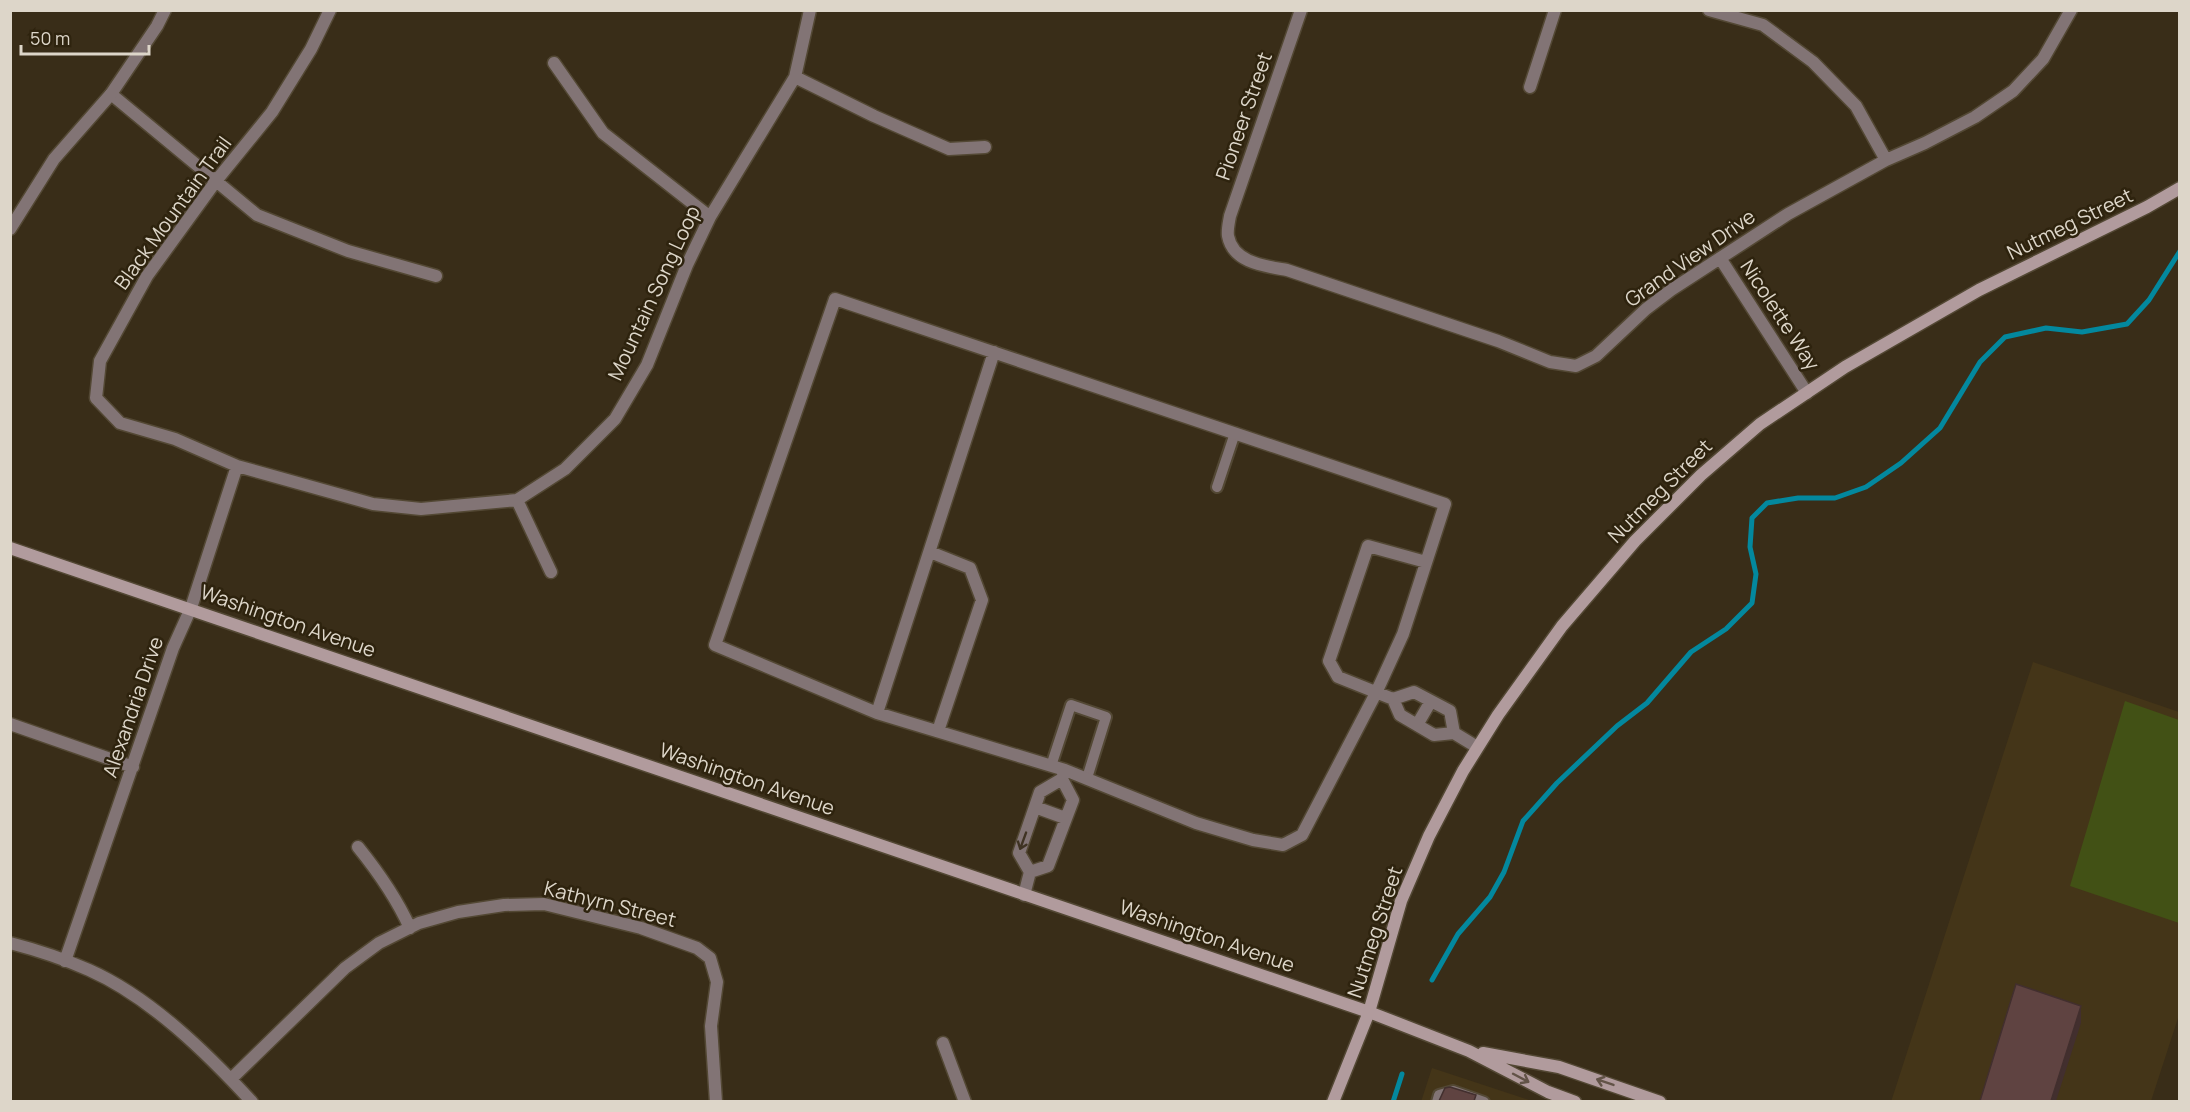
<svg xmlns="http://www.w3.org/2000/svg" width="2190" height="1112" viewBox="0 0 2190 1112" font-family="Manrope,sans-serif">
  <style>
    .built { fill: #443518 }
    .green { fill: #425115 }
    .lines { fill: none; stroke-linecap: round; stroke-linejoin: round }
    .stream { stroke: #03889e; stroke-width: 5 }
    .service-casing { stroke: #534834; stroke-width: 14 }
    .minor-casing { stroke: #534834; stroke-width: 15 }
    .tertiary-casing { stroke: #534834; stroke-width: 15 }
    .secondary-casing { stroke: #534834; stroke-width: 15 }
    .service { stroke: #827475; stroke-width: 10 }
    .minor { stroke: #827475; stroke-width: 12 }
    .tertiary { stroke: #827475; stroke-width: 12 }
    .secondary { stroke: #b19b9d; stroke-width: 12 }
    .shaded-wall { fill: #422f2e }
    .building { fill: #5f4341; stroke: #422f2e; stroke-width: 1.5 }
    .oneway { stroke: #3f3323 }
    .oneway2 { stroke: #625347 }
    .labels { text-anchor: middle; stroke-width: 5; stroke-linejoin: round; paint-order: stroke }
    .street-label { font-size: 20px; fill: #ddd6c9; stroke: #2e230e }
  </style>
  <rect width="100%" height="100%" fill="#392d18"/>
  <path class="built" d="M2033,662l146,50v303l-28,86 -260,1z
    M1432,1068l100,33 -111,1z"/>
  <path class="green" d="M2125,701l54,19v203l-109,-37z"/>
  <g class="lines">
    <path class="stream" d="M1432,980l26,-46 32,-37 14,-25 19,-51 34,-38 60,-57 30,-23 44,-51 35,-23 26,-26 4,-29 -6,-27 2,-29 15,-15 31,-5h37l31,-11 35,-24 39,-35 40,-66 25,-25 41,-9 36,4 45,-8 22,-24 31,-49
      M1393,1102l9,-28"/>
    <g class="service-casing">
      <path id="service" d="M1217,487l18,-54
        M1051,766l20,-61 35,12 -19,61
        M1437,1102l2,-7 14,-4 31,11"/>
    </g>
    <g class="minor-casing">
      <path id="minor" d="M330,10l-19,39 -39,63 -56,69 -69,95 -47,85 -4,37 24,25 55,16 62,27 136,38 48,5 96,-9 48,-31 50,-50 32,-54 40,-100 23,-48 85,-140 15,-67
        M1301,10l-71,206c-1,6 -3,14 -2,20 5,27 37,30 59,34l211,71 52,21 26,4 20,-10 50,-47 25,-19 117,-76 98,-54 39,-17 50,-26 38,-26 30,-32 28,-49
        M1709,10l54,15 50,37 43,44 30,54
        M554,63l49,70 107,84
        M795,77l79,39 75,33 36,-2
        M1530,87l25,-77
        M111,94l146,121 91,36 88,25
        M1720,258l87,135
        M835,299l610,205 -42,130 -27,59 -74,142 -19,10 -30,-5 -57,-17 -131,-53 -188,-57 -162,-68z
        M517,500l34,72
        M930,552l40,16 12,32 -44,131
        M1426,562l-58,-16 -39,115 9,16 55,22 21,-7 36,19 4,22
        M1393,699l7,16 34,20 20,-2 23,14
        M877,713l117,-361
        M10,724l123,43
        M1417,725l14,-24
        M1035,807l30,11
        M358,847c21,26 38,50 52,81
        M1030,872l18,-6 25,-66 -11,-21
        M1024,895l6,-23 -11,-19 21,-61 22,-13 3,-9
        M10,943c27,7 54,16 79,27 61,27 118,83 163,132
        M65,961l108,-313 18,-40 46,-142
        M943,1043l22,59
        M231,1079l114,-111 34,-25 40,-20 39,-11 46,-7 40,-1 97,24 56,20 13,10 7,24 -6,44 5,76"/>
    </g>
    <g class="tertiary-casing">
      <path id="tertiary" d="M10,229l44,-70 57,-65 46,-68 8,-16"/>
    </g>
    <g class="secondary-casing">
      <path id="secondary" d="M10,548l1359,464 100,39 79,41 27,10
        M1483,1053l76,14 101,35
        M1333,1102l36,-90 32,-111 28,-65 34,-65 35,-56 64,-89 73,-85 66,-66 59,-51 85,-57 134,-77 168,-83 33,-19"/>
    </g>
    <use href="#service" class="service"/>
    <use href="#minor" class="minor"/>
    <use href="#tertiary" class="tertiary"/>
    <use href="#secondary" class="secondary"/>
  </g>
  <path class="shaded-wall" d="M2081,1006v17l-25,78h-5z"/>
  <path class="building" d="M2016,984l65,22 -30,95h-71z
    M1450,1087l26,8 -2,6h-35l6,-13z"/>
  <defs><path id="oneway-shaft" d="M-6 0H5M1.5-3L5.5 0L1.5 3" fill="none" stroke-width="1.6" stroke-linecap="round" stroke-linejoin="round" transform="scale(1.5)"/></defs>
  <use class="oneway" href="#oneway-shaft" transform="translate(1023 841) rotate(110)"/>
  <g class="oneway2">
    <use href="#oneway-shaft" transform="translate(1521 1078) rotate(28)"/>
    <use href="#oneway-shaft" transform="translate(1605 1082) rotate(-161)"/>
  </g>
  <g class="labels">
    <g class="street-label">
      <text transform="translate(1244 116) rotate(-71)" y="7">Pioneer Street</text>
      <text transform="translate(173 213) rotate(-54)" y="7">Black Mountain Trail</text>
      <text transform="translate(2070 224) rotate(-26)" y="7">Nutmeg Street</text>
      <text transform="translate(1690 258) rotate(-35)" y="7">Grand View Drive</text>
      <text transform="translate(654 293) rotate(-65)" y="7">Mountain Song Loop</text>
      <text transform="translate(1780 315) rotate(57)" y="7">Nicolette Way</text>
      <text transform="translate(1660 491) rotate(-45)" y="7">Nutmeg Street</text>
      <text transform="translate(288 621) rotate(19)" y="7">Washington Avenue</text>
      <text transform="translate(133 707) rotate(-71)" y="7">Alexandria Drive</text>
      <text transform="translate(747 779) rotate(19)" y="7">Washington Avenue</text>
      <text transform="translate(610 904) rotate(14)" y="7">Kathyrn Street</text>
      <text transform="translate(1375 932) rotate(-72)" y="7">Nutmeg Street</text>
      <text transform="translate(1207 936) rotate(19)" y="7">Washington Avenue</text>
    </g>
  </g>
  <rect width="2190" height="1112" fill="none" stroke="#ddd6c9" stroke-width="24"/>
  <path d="M21 45v9h128v-9" fill="none" stroke="#ddd6c9" stroke-width="3"/>
  <text x="30" y="45" font-size="18" fill="#ddd6c9" stroke="#2e230e" stroke-width="4.5" paint-order="stroke">50 m</text>
</svg>
